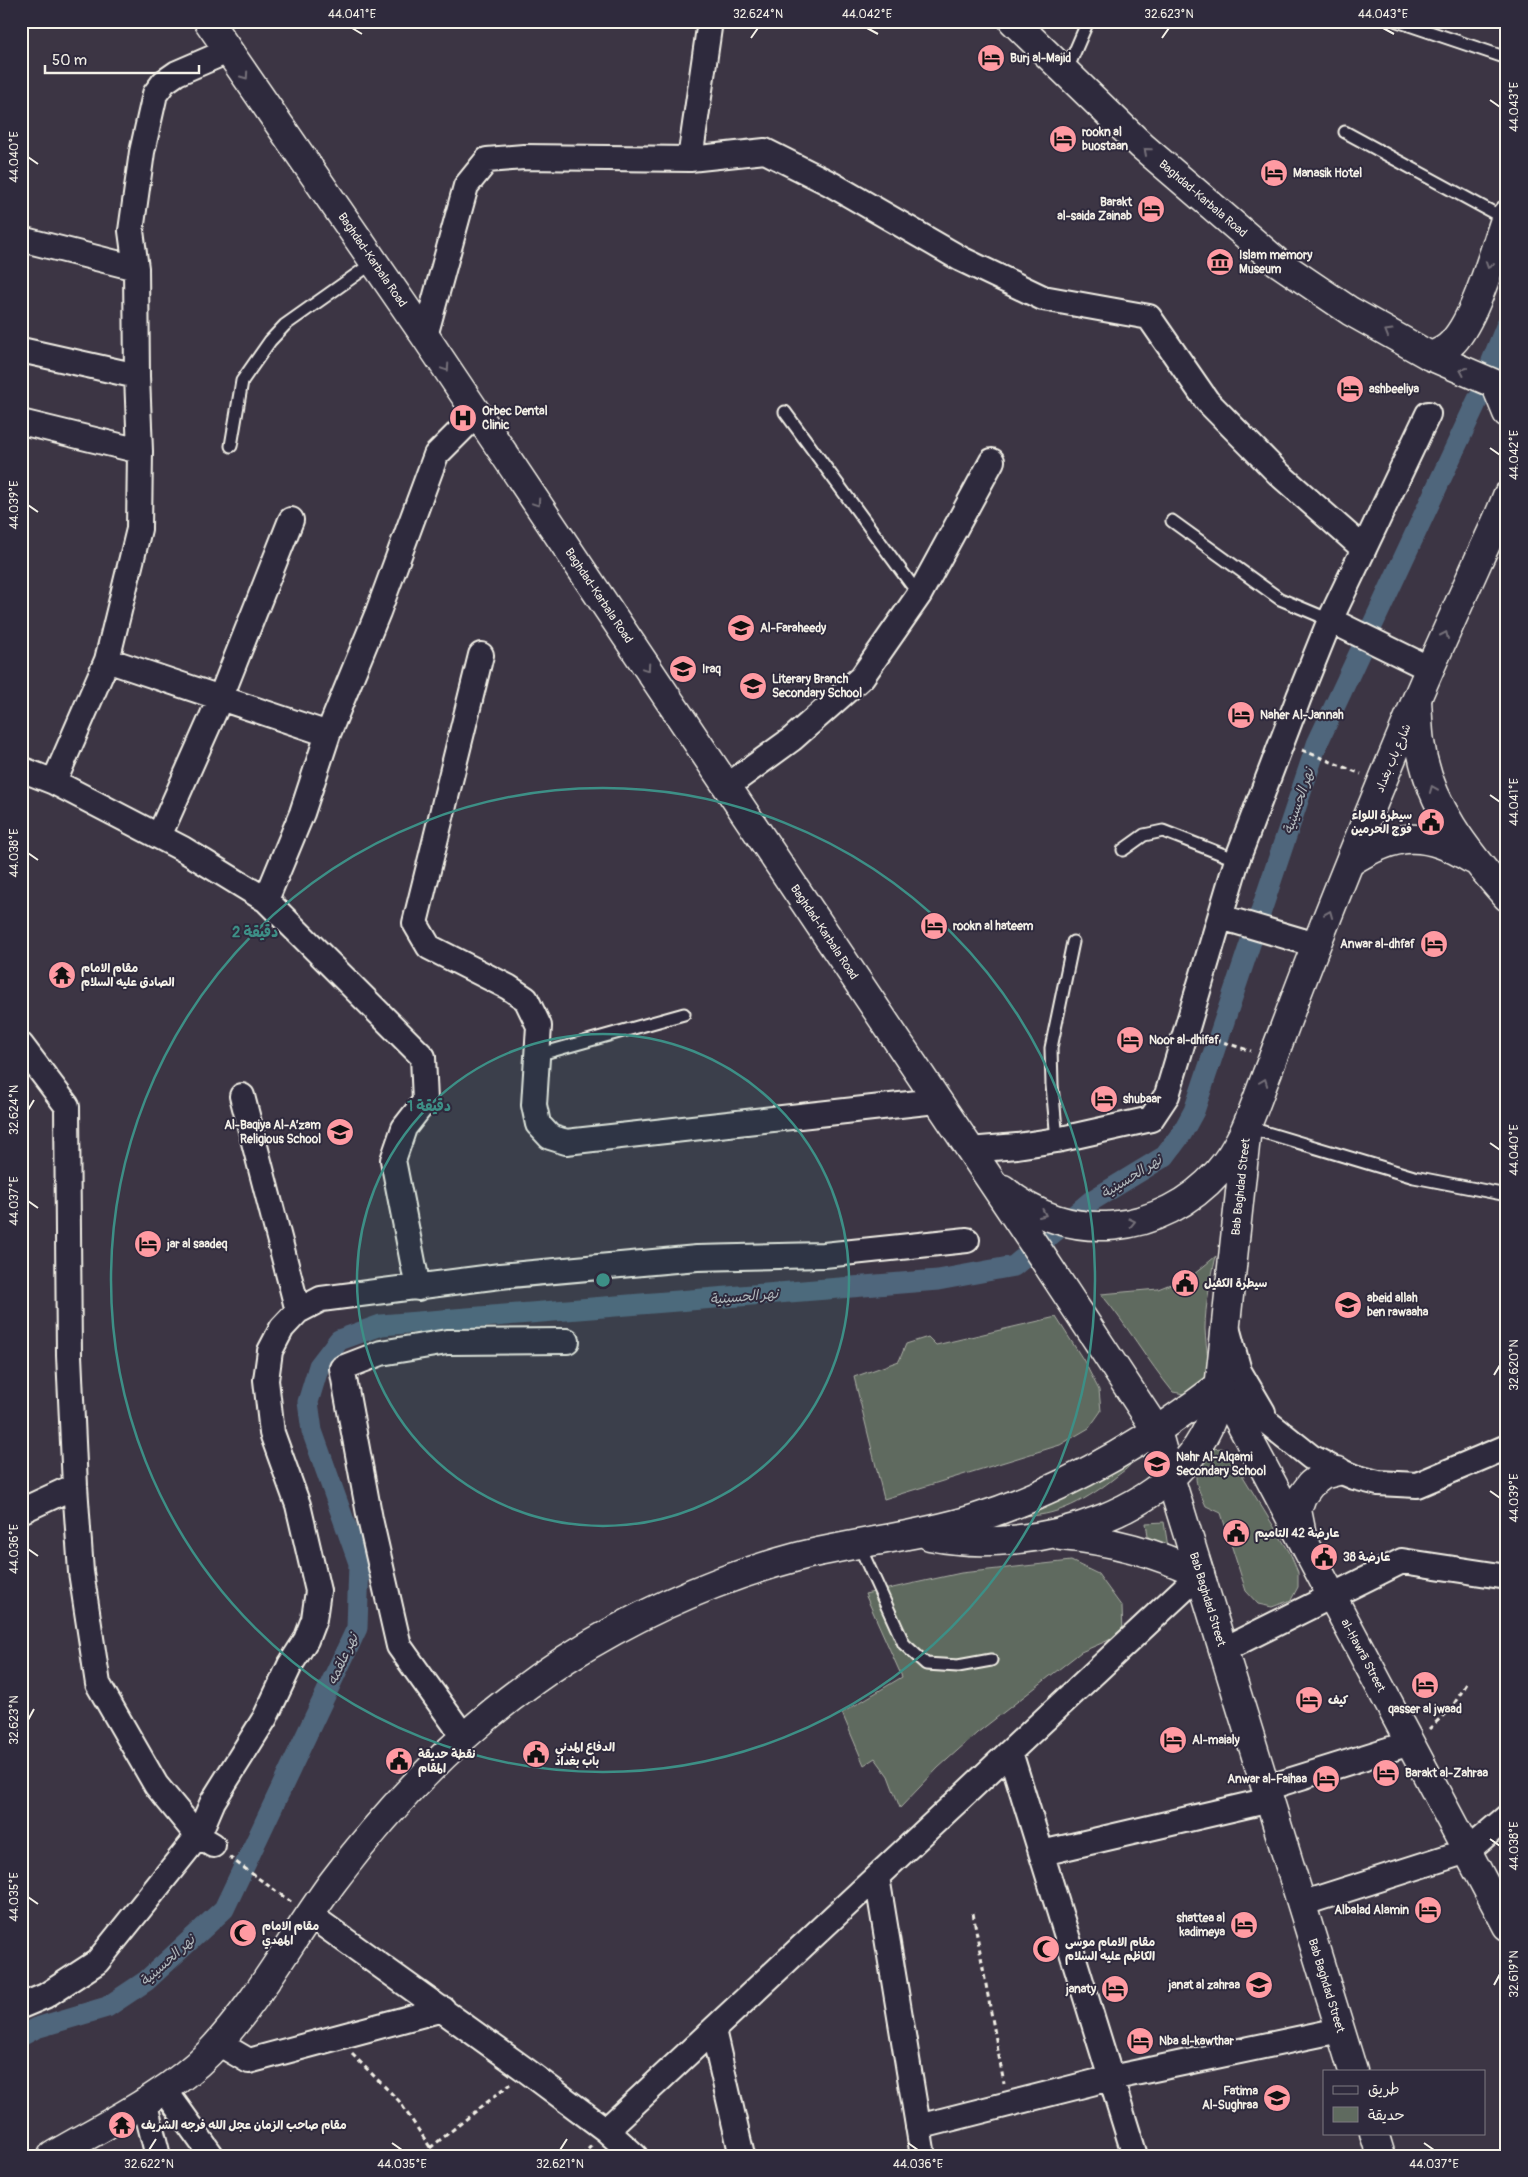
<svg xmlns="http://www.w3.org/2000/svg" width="1528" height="2177" viewBox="0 0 1528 2177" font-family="Pangolin,'Playpen Sans Arabic',sans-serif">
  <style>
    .park { fill: #5f6a5f; stroke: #aaaea4 }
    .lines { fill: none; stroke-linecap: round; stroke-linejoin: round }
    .canal { stroke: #50667b; stroke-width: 21 }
    .lane-casing { stroke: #f4f1e8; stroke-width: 15 }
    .street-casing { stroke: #f4f1e8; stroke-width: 28 }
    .secondary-casing { stroke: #f4f1e8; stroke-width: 31 }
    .highway-casing { stroke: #f4f1e8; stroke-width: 31 }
    .path { stroke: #f4f1e8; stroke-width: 3; stroke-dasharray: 5 4; stroke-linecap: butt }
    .lane { stroke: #2f2a3d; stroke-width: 11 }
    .street { stroke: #2f2a3d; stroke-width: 24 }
    .secondary { stroke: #2f2a3d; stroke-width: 28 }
    .highway { stroke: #2f2a3d; stroke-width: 28 }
    .oneway { stroke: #747079 }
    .ticks { fill: none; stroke: #f4f1e8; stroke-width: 2 }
    .ring { fill: none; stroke: #3d8f86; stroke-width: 2.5 }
    .labels { text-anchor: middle; stroke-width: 4; stroke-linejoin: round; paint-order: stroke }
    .poi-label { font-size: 12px; font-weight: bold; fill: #f4f1e8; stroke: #2f2a3d; text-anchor: start }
    .street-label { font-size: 12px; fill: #f4f1e8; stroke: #2f2a3d }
    .water-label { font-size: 14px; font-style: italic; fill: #b2b9bc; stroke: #2f2a3d }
    .centre { fill: #3d8f86; stroke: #2f2a3d; stroke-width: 2.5 }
    .ring-label { font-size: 15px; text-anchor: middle; font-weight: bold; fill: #3d8f86; stroke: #2f2a3d; stroke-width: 4; stroke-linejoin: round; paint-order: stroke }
    .neatline { fill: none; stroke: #f4f1e8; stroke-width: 2 }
    .ticks-label { font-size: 12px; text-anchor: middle; fill: #f4f1e8 }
  </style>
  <rect width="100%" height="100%" fill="#3c3544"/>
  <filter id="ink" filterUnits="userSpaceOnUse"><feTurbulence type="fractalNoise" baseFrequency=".02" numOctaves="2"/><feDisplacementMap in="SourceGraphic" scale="10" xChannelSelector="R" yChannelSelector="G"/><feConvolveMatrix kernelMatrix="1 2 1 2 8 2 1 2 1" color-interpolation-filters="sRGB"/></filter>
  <g filter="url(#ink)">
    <path class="park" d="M1216,1256c-5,24 -11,48 -11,73 1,22 6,35 1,58l-16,8 -17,-3c-26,-32 -46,-67 -72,-98l57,-5 35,-14z
      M1056,1317l28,44 15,29 2,21 -12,17 -29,17 -176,54 -30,-122 45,-16 7,-17 22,-7 8,8z
      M1222,1448l8,7 60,98 8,19v15l-7,13 -19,7 -14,-3 -12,-13 -25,-78 -15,-7c-13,-28 -15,-31 4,-57z
      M1133,1459c-2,8 -10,12 -16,17 -26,21 -63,44 -98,39z
      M1164,1522l4,25 -18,3 -4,-27z
      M1071,1561l27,13 24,33 1,27 -42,18 -104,81 -39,35 -38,40 -12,-32 -13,-18 -11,7 -22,-52 60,-36 -37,-83 96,-21z"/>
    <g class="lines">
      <path class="canal" d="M1492,361l15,-37
        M21,2036l15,-8 71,-21 39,-26 78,-72 133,-281 2,-65 -47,-132 -4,-29 11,-36 20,-26 42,-15 557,-45 76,-14 77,-65 74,-45 17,-23 12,-22 123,-367 161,-345"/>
      <g class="lane-casing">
        <path id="lane" d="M1397,21l110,37
          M1066,72l22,-51
          M1345,132l160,87
          M785,412l134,183
          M231,446l11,-65 28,-40 15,-16 89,-63
          M1172,521l108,78 50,21
          M1123,850l21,-15 19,-4 74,29
          M537,1055l147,-41
          M1247,1127l167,50 93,18
          M1057,1140l-5,-55 -1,-37 22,-106
          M858,1543l46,101 22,20 32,2 33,-6"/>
      </g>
      <g class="street-casing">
        <path id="street" d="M690,159l75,-8 66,33 130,75 82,39 106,19 58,84 72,73 85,75
          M21,239l115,29
          M425,336l41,-150 21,-26 37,-3 166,2 20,-138
          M21,350l116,26
          M21,422l119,29
          M1330,620l100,49
          M481,655l-66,268 14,24 79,40 18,12 13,27 -5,79 4,19 12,13 16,5 370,-41
          M107,660l221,74
          M21,769l33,13 129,67 83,51 157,157 2,44 -21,27 -11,32 25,128
          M54,782l53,-122 32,-131 1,-78 -3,-75 -1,-108 -5,-37 11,-79 13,-58 9,-12 13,-9 51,-22
          M726,787l66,-48 70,-62 57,-82 73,-134
          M159,836l61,-137 71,-179
          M266,900l36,-87 26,-79 50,-122 58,-157 41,-41
          M1221,917l95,28
          M21,1045l46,61 2,249 6,131 6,86 17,112 58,101 42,51 15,9
          M242,1096l56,215
          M969,1150l48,-4 40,-6 94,-21 16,-24 70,-235 62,-163 31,-77 98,-206
          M1228,1331l11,40 24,41
          M1223,1387l88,70 21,11 22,9 24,6 39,2 90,-38
          M21,1511l54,-25
          M1223,1650l179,-89 105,16
          M464,1737l-65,-91 -29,-127 -28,-151 39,-15 66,-11 120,-1
          M1010,1752l125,404
          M1266,1788l144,-45
          M1042,1853l228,-53
          M877,1877l46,279
          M1301,1904l166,-53 40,-34
          M310,1915l217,156 79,59 29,26
          M21,2006l24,-10 52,-34 101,-126 15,-35 52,-83 25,-53 16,-25 8,-21 4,-28 -20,-86 -26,-72 -6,-53 4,-29 12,-23 16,-17 23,-12 179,-23 197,-18 127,-3 143,-15
          M713,2030l29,126
          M218,2043l31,18 194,-52
          M164,2089l48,67
          M144,2101l14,55
          M918,2127l193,-49 229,-48
          M606,2130l594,-556"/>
      </g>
      <g class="secondary-casing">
        <g id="secondary">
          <path d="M1430,356c9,-3 17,-7 23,-14 24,-26 41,-93 54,-128"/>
          <path d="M1417,700c1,14 1,29 3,42 8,62 47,110 87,155"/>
          <path d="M1350,862c45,-29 75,-32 121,-3"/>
          <path id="s1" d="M1220,1385l287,541"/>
          <path id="s2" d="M1170,1477l183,594"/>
          <path d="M1302,1535l-5,-25 5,-14 9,-12 12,-9 15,-4"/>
          <path id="s3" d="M930,1536c102,21 263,-22 288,-138l29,-271"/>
          <path d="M1061,1536c49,4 94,16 139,38"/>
          <path d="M1374,2133l7,23"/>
          <path d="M52,2156c51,-30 116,-61 157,-103 48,-50 82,-114 123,-170 65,-87 142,-165 234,-224 71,-45 149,-80 231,-102 59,-15 118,-20 176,-38 91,-28 173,-77 247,-134"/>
        </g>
      </g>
      <g class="highway-casing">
        <g id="highway">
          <path id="s4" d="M208,21l217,315 616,919 116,176 13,46"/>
          <path id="s5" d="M1013,21l129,125 134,115 74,50 80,45 77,33"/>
          <path d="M1496,386l11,27"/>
          <path d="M1003,1189c65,57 159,46 215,-17 25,-28 35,-62 48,-96 17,-44 33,-89 51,-133 37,-93 74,-186 114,-277 16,-36 32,-72 48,-107 10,-21 20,-42 28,-63"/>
        </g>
      </g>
      <path class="path" d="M1302,750l59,24
        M1207,1037l44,14
        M1429,1729l23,-22 16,-25
        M229,1857l62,45
        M973,1913l31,171
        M352,2054l47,47 37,55
        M430,2148l80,-64
        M582,2156l10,-11"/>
      <use href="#lane" class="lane"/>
      <use href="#street" class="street"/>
      <use href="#secondary" class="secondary"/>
      <use href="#highway" class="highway"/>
    </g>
    <defs><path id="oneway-chevron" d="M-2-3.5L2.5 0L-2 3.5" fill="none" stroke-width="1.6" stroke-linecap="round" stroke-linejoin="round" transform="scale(1.25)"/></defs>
    <g class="oneway">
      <use href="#oneway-chevron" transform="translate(245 76) rotate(55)"/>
      <use href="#oneway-chevron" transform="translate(1147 151) rotate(-139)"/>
      <use href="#oneway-chevron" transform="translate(1489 265) rotate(109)"/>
      <use href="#oneway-chevron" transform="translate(1388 332) rotate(-150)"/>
      <use href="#oneway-chevron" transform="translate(446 368) rotate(56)"/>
      <use href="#oneway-chevron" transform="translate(1463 371) rotate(-156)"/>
      <use href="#oneway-chevron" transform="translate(537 503) rotate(56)"/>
      <use href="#oneway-chevron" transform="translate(1445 635) rotate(-66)"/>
      <use href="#oneway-chevron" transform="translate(647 668) rotate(56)"/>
      <use href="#oneway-chevron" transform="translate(1433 789) rotate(-112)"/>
      <use href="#oneway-chevron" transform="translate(1329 914) rotate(-68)"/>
      <use href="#oneway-chevron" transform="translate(1264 1082) rotate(-69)"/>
      <use href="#oneway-chevron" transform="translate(1043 1214) rotate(24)"/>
      <use href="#oneway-chevron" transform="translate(1132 1222) rotate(-13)"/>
    </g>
  </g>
  <path class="ticks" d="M352,28l10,6M867,28l11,6M1383,28l11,6M751,38l7,-10M1162,38l7,-10M1490,100l10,7M28,157l10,7M1490,448l10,7M28,505l10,7M1490,795l10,7M28,853l10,7M28,1110l6,-10M1490,1143l10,7M28,1201l10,7M1494,1375l6,-10M1490,1491l10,7M28,1549l10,7M28,1720l6,-11M1490,1839l10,7M28,1897l10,7M1494,1985l6,-11M392,2143l10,7M908,2143l10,7M1424,2143l10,7M149,2150l7,-11M560,2150l7,-11"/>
  <circle cx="603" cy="1280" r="246" fill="#3d8f86" fill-opacity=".12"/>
  <g class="ring">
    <circle cx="603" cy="1280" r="246"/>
    <circle cx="603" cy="1280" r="492"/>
  </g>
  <defs>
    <g id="hotel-disc" transform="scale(1.4375)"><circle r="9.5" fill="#ff9aa2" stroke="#2f2a3d"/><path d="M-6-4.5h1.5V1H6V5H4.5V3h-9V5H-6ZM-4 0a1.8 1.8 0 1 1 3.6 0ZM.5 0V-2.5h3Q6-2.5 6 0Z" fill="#111"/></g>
    <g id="museum-disc" transform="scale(1.4375)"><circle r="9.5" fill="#ff9aa2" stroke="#2f2a3d"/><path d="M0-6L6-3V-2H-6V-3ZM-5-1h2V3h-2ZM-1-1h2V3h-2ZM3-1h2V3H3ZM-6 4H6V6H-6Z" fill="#111"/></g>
    <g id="hospital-disc" transform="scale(1.4375)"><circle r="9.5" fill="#ff9aa2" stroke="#2f2a3d"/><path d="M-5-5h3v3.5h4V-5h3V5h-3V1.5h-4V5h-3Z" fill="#111"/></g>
    <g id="school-disc" transform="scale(1.4375)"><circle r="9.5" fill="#ff9aa2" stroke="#2f2a3d"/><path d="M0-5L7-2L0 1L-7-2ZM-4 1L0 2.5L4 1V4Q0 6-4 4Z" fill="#111"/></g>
    <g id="civic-disc" transform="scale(1.4375)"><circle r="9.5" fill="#ff9aa2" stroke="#2f2a3d"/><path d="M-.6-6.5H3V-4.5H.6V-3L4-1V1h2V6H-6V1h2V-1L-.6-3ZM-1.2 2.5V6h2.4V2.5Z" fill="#111"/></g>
    <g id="temple-disc" transform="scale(1.4375)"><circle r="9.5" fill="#ff9aa2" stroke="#2f2a3d"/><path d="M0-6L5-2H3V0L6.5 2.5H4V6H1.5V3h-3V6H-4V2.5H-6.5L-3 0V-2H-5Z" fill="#111"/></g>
    <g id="mosque-disc" transform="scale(1.4375)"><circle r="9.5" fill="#ff9aa2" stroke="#2f2a3d"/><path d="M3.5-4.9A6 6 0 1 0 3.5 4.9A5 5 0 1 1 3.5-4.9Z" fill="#111"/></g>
  </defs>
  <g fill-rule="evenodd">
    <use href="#hotel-disc" x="991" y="58"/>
    <use href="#hotel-disc" x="1063" y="139"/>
    <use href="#hotel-disc" x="1274" y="173"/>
    <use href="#hotel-disc" x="1151" y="209"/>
    <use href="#museum-disc" x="1220" y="262"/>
    <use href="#hotel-disc" x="1350" y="389"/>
    <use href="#hospital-disc" x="463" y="418"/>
    <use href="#school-disc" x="741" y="628"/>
    <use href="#school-disc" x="683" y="669"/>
    <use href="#school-disc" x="753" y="686"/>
    <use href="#hotel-disc" x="1241" y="715"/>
    <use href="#civic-disc" x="1431" y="822"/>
    <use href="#hotel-disc" x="934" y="926"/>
    <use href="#hotel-disc" x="1434" y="944"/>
    <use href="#temple-disc" x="62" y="975"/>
    <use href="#hotel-disc" x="1130" y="1040"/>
    <use href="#hotel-disc" x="1104" y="1099"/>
    <use href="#school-disc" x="340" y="1132"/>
    <use href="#hotel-disc" x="148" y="1244"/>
    <use href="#civic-disc" x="1185" y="1283"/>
    <use href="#school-disc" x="1348" y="1305"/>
    <use href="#school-disc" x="1157" y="1464"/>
    <use href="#civic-disc" x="1236" y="1533"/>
    <use href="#civic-disc" x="1324" y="1557"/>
    <use href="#hotel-disc" x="1425" y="1685"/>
    <use href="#hotel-disc" x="1309" y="1700"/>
    <use href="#hotel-disc" x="1173" y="1740"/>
    <use href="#civic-disc" x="536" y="1754"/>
    <use href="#civic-disc" x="399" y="1761"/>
    <use href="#hotel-disc" x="1386" y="1773"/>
    <use href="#hotel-disc" x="1326" y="1779"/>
    <use href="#hotel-disc" x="1428" y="1910"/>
    <use href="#hotel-disc" x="1244" y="1925"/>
    <use href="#mosque-disc" x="243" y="1933"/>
    <use href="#mosque-disc" x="1046" y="1949"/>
    <use href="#school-disc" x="1259" y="1985"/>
    <use href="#hotel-disc" x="1115" y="1989"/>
    <use href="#hotel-disc" x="1140" y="2041"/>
    <use href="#school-disc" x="1277" y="2098"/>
    <use href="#temple-disc" x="122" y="2125"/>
  </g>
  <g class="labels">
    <g class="poi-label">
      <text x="1010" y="62">Burj al-Majid</text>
      <text x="1082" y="136">rookn al<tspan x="1082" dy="14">buostaan</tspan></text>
      <text x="1293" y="177">Manasik Hotel</text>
      <text x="1132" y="206" text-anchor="end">Barakt<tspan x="1132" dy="14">al-saida Zainab</tspan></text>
      <text x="1239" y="259">Islam memory<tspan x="1239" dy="14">Museum</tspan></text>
      <text x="1369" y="393">ashbeeliya</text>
      <text x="482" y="415">Orbec Dental<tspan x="482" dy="14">Clinic</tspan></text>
      <text x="760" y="632">Al-Faraheedy</text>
      <text x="702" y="673">Iraq</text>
      <text x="772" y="683">Literary Branch<tspan x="772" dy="14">Secondary School</tspan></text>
      <text x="1260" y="719">Naher Al-Jannah</text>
      <text x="1412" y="819" text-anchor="end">سيطرة اللواء<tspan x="1412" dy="14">فوج الحرمين</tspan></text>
      <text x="953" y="930">rookn al hateem</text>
      <text x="1415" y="948" text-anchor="end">Anwar al-dhfaf</text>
      <text x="81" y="972">مقام الامام<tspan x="81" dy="14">الصادق عليه السلام</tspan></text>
      <text x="1149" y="1044">Noor al-dhifaf</text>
      <text x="1123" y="1103">shubaar</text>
      <text x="321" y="1129" text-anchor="end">Al-Baqiya Al-A’zam<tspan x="321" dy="14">Religious School</tspan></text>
      <text x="167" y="1248">jar al saadeq</text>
      <text x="1204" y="1287">سيطرة الكفيل</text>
      <text x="1367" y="1302">abeid allah<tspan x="1367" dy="14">ben rawaaha</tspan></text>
      <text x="1176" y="1461">Nahr Al-Alqami<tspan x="1176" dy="14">Secondary School</tspan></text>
      <text x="1255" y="1537">عارضة 42 التاميم</text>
      <text x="1343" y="1561">عارضة 38</text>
      <text x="1328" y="1704">كيف</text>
      <text x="1425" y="1713" text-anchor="middle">qasser al jwaad</text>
      <text x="1192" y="1744">Al-maialy</text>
      <text x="555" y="1751">الدفاع المدني<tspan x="555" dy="14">باب بغداد</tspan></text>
      <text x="418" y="1758">نقطة حديقة<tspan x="418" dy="14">المقام</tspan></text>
      <text x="1405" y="1777">Barakt al-Zahraa</text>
      <text x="1307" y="1783" text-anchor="end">Anwar al-Faihaa</text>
      <text x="1409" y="1914" text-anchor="end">Albalad Alamin</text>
      <text x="1225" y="1922" text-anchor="end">shattea al<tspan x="1225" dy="14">kadimeya</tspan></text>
      <text x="262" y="1930">مقام الامام<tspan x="262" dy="14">المهدي</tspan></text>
      <text x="1065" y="1946">مقام الامام موسى<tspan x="1065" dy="14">الكاظم عليه السلام</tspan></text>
      <text x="1240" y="1989" text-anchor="end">janat al zahraa</text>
      <text x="1096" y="1993" text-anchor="end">janaty</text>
      <text x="1159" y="2045">Nba al-kawthar</text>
      <text x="1258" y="2095" text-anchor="end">Fatima<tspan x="1258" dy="14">Al-Sughraa</tspan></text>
      <text x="141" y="2129">مقام صاحب الزمان عجل الله فرجه الشريف</text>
    </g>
    <g class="street-label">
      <text dy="4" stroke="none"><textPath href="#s5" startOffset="260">Baghdad-Karbala Road</textPath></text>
      <text dy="4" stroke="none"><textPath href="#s4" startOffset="290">Baghdad-Karbala Road</textPath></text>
      <text dy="4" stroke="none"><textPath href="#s4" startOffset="695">Baghdad-Karbala Road</textPath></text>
      <text transform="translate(1393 758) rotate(-67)" y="4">شارع باب بغداد</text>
      <text dy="4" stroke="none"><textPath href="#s4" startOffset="1100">Baghdad-Karbala Road</textPath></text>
      <text dy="4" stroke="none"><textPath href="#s3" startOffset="562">Bab Baghdad Street</textPath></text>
      <text dy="4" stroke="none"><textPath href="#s2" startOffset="128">Bab Baghdad Street</textPath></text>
      <text dy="4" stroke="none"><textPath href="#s1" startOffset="306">al-Ḥawrā Street</textPath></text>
      <text dy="4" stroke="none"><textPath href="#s2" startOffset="532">Bab Baghdad Street</textPath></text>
    </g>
    <g class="water-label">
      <text transform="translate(1298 801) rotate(-71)" y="5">نهر الحسينية</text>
      <text transform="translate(1131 1176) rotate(-32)" y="5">نهر الحسينية</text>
      <text transform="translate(744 1296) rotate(-5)" y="5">نهر الحسينية</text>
      <text transform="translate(342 1659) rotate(-65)" y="5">نهر علقمه</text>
      <text transform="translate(167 1960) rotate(-42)" y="5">نهر الحسينية</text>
    </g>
  </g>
  <circle cx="603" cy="1280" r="8" class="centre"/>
  <g class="ring-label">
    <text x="255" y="937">2 دقيقة</text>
    <text x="429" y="1111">1 دقيقة</text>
  </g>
  <rect width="1528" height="2177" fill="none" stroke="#2f2a3d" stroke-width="55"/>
  <rect x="1323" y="2070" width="162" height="65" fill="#2f2a3d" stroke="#7e7a81"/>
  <rect x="1333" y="2086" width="25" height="8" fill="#2f2a3d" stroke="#7e7a81"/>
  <text x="1368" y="2094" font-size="15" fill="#f4f1e8">طريق</text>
  <rect x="1333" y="2107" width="25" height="15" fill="#5f6a5f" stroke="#7e7a81"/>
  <text x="1368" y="2120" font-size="15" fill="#f4f1e8">حديقة</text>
  <path d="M45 65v8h154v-8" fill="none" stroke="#f4f1e8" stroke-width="2.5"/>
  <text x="52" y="65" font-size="15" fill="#f4f1e8" stroke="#2f2a3d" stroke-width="4" paint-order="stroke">50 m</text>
  <rect x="28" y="28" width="1472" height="2122" class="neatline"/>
  <g class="ticks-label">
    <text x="352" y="18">44.041°E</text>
    <text x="758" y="18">32.624°N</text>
    <text x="867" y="18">44.042°E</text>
    <text x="1169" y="18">32.623°N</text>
    <text x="1383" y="18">44.043°E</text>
    <text transform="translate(1514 107) rotate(-90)" y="4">44.043°E</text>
    <text transform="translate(14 157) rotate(-90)" y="4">44.040°E</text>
    <text transform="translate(1514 455) rotate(-90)" y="4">44.042°E</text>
    <text transform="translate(14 505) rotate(-90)" y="4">44.039°E</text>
    <text transform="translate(1514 802) rotate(-90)" y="4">44.041°E</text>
    <text transform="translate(14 853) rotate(-90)" y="4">44.038°E</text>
    <text transform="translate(14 1110) rotate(-90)" y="4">32.624°N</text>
    <text transform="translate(1514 1150) rotate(-90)" y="4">44.040°E</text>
    <text transform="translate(14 1201) rotate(-90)" y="4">44.037°E</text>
    <text transform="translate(1514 1365) rotate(-90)" y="4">32.620°N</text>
    <text transform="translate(1514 1498) rotate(-90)" y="4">44.039°E</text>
    <text transform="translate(14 1549) rotate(-90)" y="4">44.036°E</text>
    <text transform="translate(14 1720) rotate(-90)" y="4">32.623°N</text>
    <text transform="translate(1514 1846) rotate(-90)" y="4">44.038°E</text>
    <text transform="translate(14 1897) rotate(-90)" y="4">44.035°E</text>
    <text transform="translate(1514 1974) rotate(-90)" y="4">32.619°N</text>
    <text x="149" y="2168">32.622°N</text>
    <text x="402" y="2168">44.035°E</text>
    <text x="560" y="2168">32.621°N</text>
    <text x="918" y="2168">44.036°E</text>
    <text x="1434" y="2168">44.037°E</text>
  </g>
</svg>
